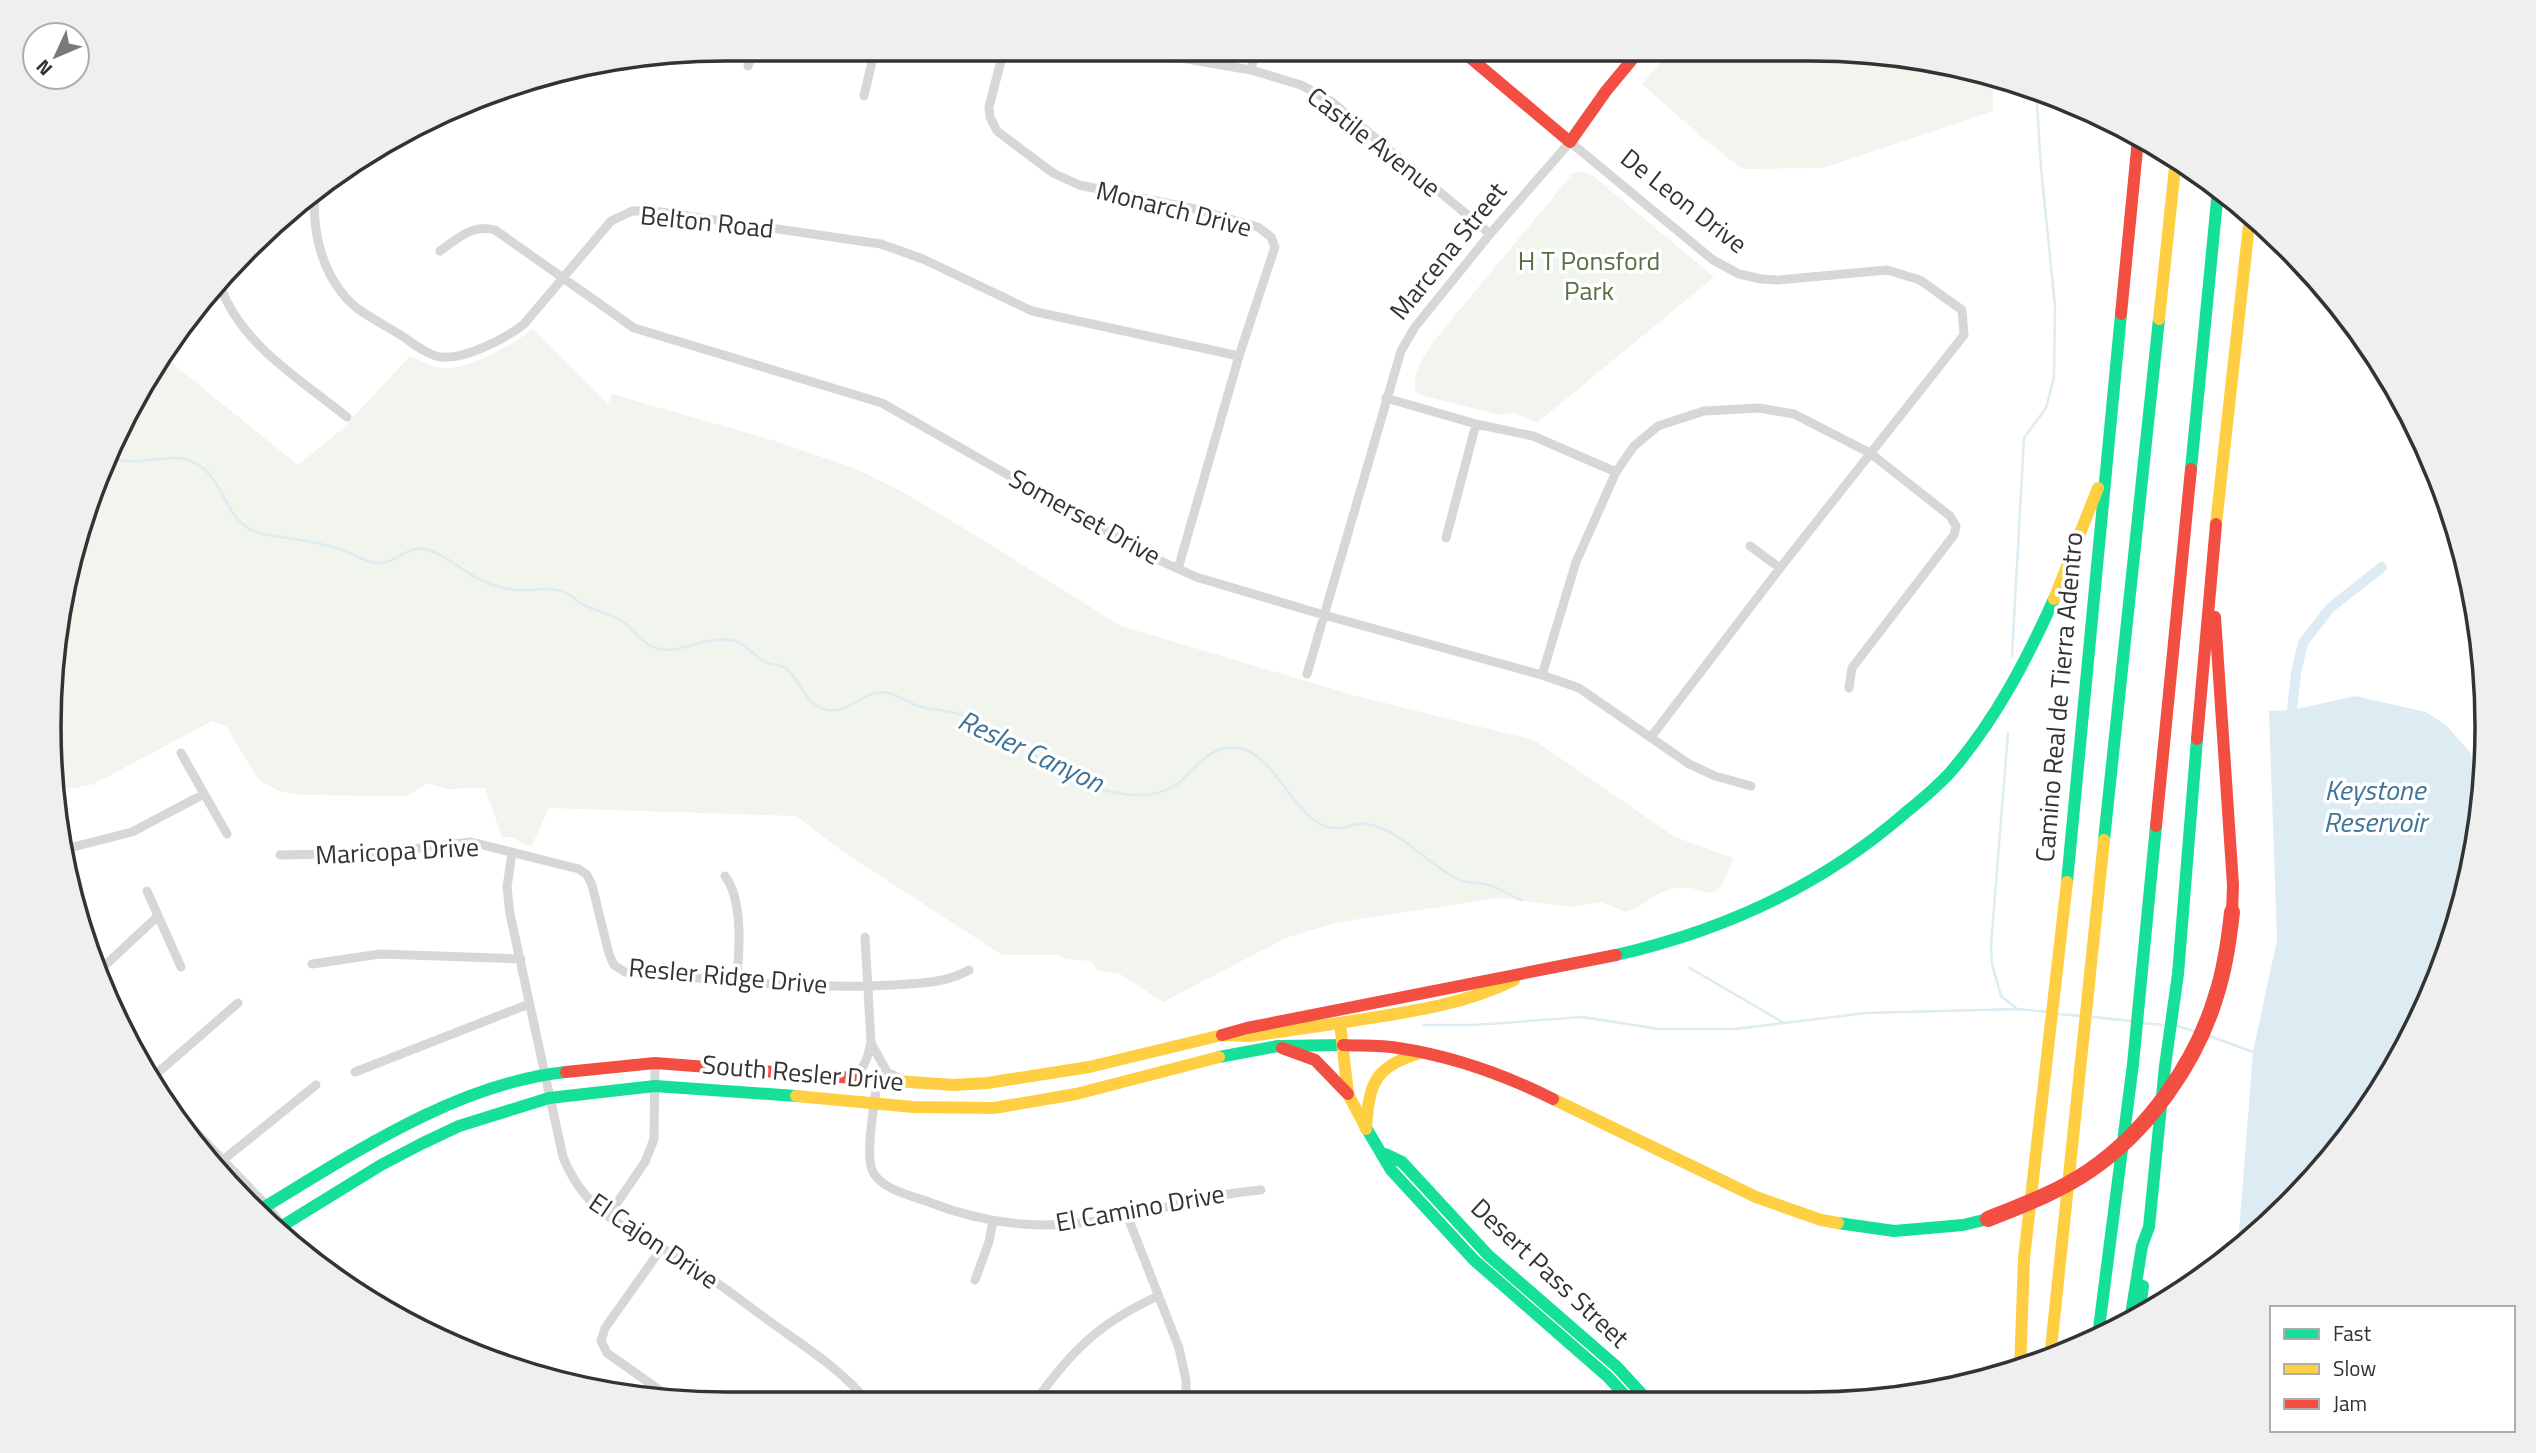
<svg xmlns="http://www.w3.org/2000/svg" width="2536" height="1453" viewBox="0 0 2536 1453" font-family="'Titillium Web',sans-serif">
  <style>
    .green { fill: #f1f5ed }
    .water { fill: #ddebf3 }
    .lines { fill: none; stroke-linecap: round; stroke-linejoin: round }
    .stream { stroke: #ddebf3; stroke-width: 2.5 }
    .canal { stroke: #ddebf3; stroke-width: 10 }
    .street { stroke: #d7d7d7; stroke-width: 9 }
    .fast { stroke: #16e098; stroke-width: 12 }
    .slow { stroke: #ffcf43; stroke-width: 12 }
    .jam { stroke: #f24e42; stroke-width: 12 }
    .jam-bridge { stroke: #f24e42; stroke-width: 16 }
    .labels { text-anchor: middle; stroke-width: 7; stroke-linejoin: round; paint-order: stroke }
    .street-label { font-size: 26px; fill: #333; stroke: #fff }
    .park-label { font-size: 26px; fill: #56703f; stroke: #fff }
    .water-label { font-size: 28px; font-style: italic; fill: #3f7597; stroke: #fff }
    .rim { fill: none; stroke: #333; stroke-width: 3.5 }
  </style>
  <rect width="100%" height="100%" fill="#fff"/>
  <path class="green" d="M1671,50h183l139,28v33l-170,57 -81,1 -37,-29 -63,-56z
    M1580,171l12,4 122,102 -177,146 -23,-10 -15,2 -79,-20 -5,-4c-2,-21 11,-39 23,-55l135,-163z
    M533,329l75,75 4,-10 163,47 79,27 45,22 50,29 172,107 232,69 181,45 141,97 58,21c-21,61 -24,22 -62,31 -16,3 -29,18 -45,23l-25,-10 -29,5 -73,-9 -159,24 -52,15 -125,65 -43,-28 -22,-3 -7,-10 -26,-2 -8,-4h-55l-160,-104 -46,-35 -247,-8 -18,39 -20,-10h-9l-17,-49 -38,1 -20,-6 -19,13 -107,-1 -22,-4 -21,-12 -32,-53 -14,-5 -118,63 -26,5 -9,-1 -10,-61 23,-176 91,-200 15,17 120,97 44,-36 68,-73c10,5 20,10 31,12 26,4 72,-24 92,-39z"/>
  <path class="water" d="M2355,696l71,16 20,13 24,27 9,31 1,14 -6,61 -38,127 -63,118 -85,103 -50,39 15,-193 24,-112 -8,-229 23,-1z"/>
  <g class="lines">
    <path class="stream" d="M114,459c26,8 57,-8 79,3 33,15 29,57 63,70 12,4 27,5 39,7 19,3 38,7 55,14 10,4 19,11 30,10 17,0 27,-18 45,-14 25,6 44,30 71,37 8,2 17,4 24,4 16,1 33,-5 48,4 7,4 12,10 20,13 12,5 26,8 37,16 10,8 18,21 31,25 23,8 53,-15 79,-7 14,4 20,18 33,22 9,3 15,1 22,9 12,14 17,35 39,38 22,4 36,-23 60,-17 9,2 19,10 29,13 15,4 32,5 47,10 13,4 23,15 36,19 6,1 10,0 15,3 12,6 20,19 30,27 26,17 60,29 91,30 15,1 35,-5 45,-15 17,-16 33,-39 61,-31 30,9 47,56 74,73 25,15 35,-3 55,3 34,9 56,41 88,55 10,4 22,2 32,6 10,4 19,10 29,14
      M2012,656l12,-218 22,-30 8,-31 1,-71 -14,-138 -5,-79
      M2008,733l-17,212 1,19 9,32 15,12
      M1690,968l94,55
      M2059,1014l21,2
      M2093,1017l39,4
      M2142,1023l21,2
      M1424,1025h50l108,-8 77,12h76l131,-16 151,-4 32,3
      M2177,1026l21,6
      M2207,1035l46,17"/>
    <path class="canal" d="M2293,722l-1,-12 4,-37 7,-30 27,-35 52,-41"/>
    <path class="street" d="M1004,49l-15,58 1,10 7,14 56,42 26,12 116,24 63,18 13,10 4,10 -36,109 -61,213
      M1038,49l143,9 70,12 50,15 31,17 158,132
      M748,66l6,-17
      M1251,70l5,-20
      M864,96l11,-47
      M316,188c-6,43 7,93 42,121 13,9 28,17 41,25 13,8 27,21 42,23 23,3 66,-19 83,-33l87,-103 21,-10h21l228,33 42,15 109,52 207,45
      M440,251c18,-13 32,-27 55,-21l139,98 248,75 268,153 46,21 128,38 218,60 37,13 110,76 26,12 36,10
      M221,288c21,57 80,92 126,129
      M1386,398l90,26 57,12 83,36
      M1446,538l30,-114
      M1750,546l30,22
      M1307,674l94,-323 14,-24 75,-93 80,-92 143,118 26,14 22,5 16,1 110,-10 33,10 42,30 2,25 -184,233 -129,169
      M1542,675l34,-113 40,-90 18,-26 24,-20 46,-15 55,-3 35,6 76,39 80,63 6,10 -2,9 -102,133 -3,20
      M181,753l46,81
      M69,848l63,-16 72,-38
      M512,853l-5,34 3,27 53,243c25,62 71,73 123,105 29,18 56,39 83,59 35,25 72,48 100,82
      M280,855l97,-2 94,-11 108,27 8,6 5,10 17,69 5,11 11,7c89,7 177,18 267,13 27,-2 52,-1 77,-15
      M725,876c18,24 15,76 11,104
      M147,891l34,76
      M312,964l68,-10 141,5
      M99,971l59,-55
      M871,1043l16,29 14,7
      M355,1072l174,-68
      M155,1075l83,-72
      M852,1077c13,-7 16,-21 19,-35l-6,-105
      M877,1079c-1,23 -14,78 -3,95 11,16 35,21 52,27 45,18 92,27 141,23 66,-4 129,-29 194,-34
      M173,1108l94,98 16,20
      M223,1160l93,-75
      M1127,1215l52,133 7,32v23
      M608,1216l37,-54 9,-23 1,-76
      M661,1249l-56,79 -4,13 6,12 68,48
      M975,1280l14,-38 4,-21
      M1034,1403c38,-53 65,-80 124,-107
      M1399,1403h31"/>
    <path class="fast" d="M2191,469l27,-279
      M2104,840l55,-521
      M2067,882l54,-568
      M1616,955c106,-24 205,-69 288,-141 17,-14 36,-29 50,-46 43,-51 73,-109 100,-169
      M1219,1057l59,-11 65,-1
      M1365,1126l26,44 83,90 134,117 24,26
      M1385,1154l17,8 86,93 129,112 33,36
      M263,1208c91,-55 195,-125 303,-136
      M1838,1223l56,8 69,-6 25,-6
      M282,1226l99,-61 40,-21 38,-18 90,-28 106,-12 141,10
      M2139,1317l4,-31
      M2130,1321l12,-75 7,-19 16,-161 13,-92 19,-235
      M2098,1336l35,-272 23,-238"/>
    <path class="slow" d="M2159,319l17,-161
      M2216,524l34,-308
      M2054,599l44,-111
      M1340,1023c60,-10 119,-16 174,-43
      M854,1078l99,7 34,-2 102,-16 133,-32 28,1 90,-13 8,71 17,32
      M796,1096l117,11 81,1 82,-14 143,-37
      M1553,1099l203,98 65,23 17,3
      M1366,1129c3,-43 7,-62 51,-75
      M2050,1358l54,-518
      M2020,1370l4,-112 43,-376"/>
    <path class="jam" d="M1461,50l109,92 36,-51 34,-41
      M2121,314l17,-175
      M2215,617l18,268 -1,27
      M2197,739l19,-215
      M2156,826l35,-357
      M1222,1035l25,-7 369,-73
      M1343,1045c18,1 37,0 55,3 53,8 107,27 155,51
      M1282,1048l33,12 33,34
      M566,1072l89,-9 199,15"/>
    <path class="jam-bridge" d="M1988,1219c35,-14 70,-27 101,-48 59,-40 107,-108 127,-175 9,-27 13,-56 16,-84"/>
  </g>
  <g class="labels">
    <g class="street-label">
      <text transform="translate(1374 142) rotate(38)" y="9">Castile Avenue</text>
      <text transform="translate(1684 201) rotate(38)" y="9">De Leon Drive</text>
      <text transform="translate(1174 209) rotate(14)" y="9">Monarch Drive</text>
      <text transform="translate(707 222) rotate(6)" y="9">Belton Road</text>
      <text transform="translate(1448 251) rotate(-51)" y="9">Marcena Street</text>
      <text transform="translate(1085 517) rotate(29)" y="9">Somerset Drive</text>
      <text transform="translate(2059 697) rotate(-85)" y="9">Camino Real de Tierra Adentro</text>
      <text transform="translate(397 851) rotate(-3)" y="9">Maricopa Drive</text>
      <text transform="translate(728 976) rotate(5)" y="9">Resler Ridge Drive</text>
      <text transform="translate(803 1073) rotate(5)" y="9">South Resler Drive</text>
      <text transform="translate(1140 1208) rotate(-10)" y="9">El Camino Drive</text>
      <text transform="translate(654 1241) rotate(34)" y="9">El Cajon Drive</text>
      <text transform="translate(1550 1273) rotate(43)" y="9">Desert Pass Street</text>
    </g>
    <g class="park-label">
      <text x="1589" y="270">H T Ponsford<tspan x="1589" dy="30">Park</tspan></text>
    </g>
    <g class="water-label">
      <text transform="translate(1031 751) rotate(25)" y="10">Resler Canyon</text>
      <text x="2375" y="800">Keystone<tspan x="2375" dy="32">Reservoir</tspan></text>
    </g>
  </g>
  <path d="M0 0H2536V1453H0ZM726 61H1810A665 665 0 0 1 2475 726V727A665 665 0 0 1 1810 1392H726A665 665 0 0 1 61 727V726A665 665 0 0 1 726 61Z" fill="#efefef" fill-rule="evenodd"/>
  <path class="rim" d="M726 61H1810A665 665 0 0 1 2475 726V727A665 665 0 0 1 1810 1392H726A665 665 0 0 1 61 727V726A665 665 0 0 1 726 61Z"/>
  <rect x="2270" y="1306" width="245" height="126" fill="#ffffff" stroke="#adadad" stroke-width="2"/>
  <rect x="2284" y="1329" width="35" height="10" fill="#16e098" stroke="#adadad" stroke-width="2"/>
  <text x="2333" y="1341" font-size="21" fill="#333333">Fast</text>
  <rect x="2284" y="1364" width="35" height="10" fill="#ffcf43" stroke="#adadad" stroke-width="2"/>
  <text x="2333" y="1376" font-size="21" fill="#333333">Slow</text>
  <rect x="2284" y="1399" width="35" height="10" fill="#f24e42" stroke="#adadad" stroke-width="2"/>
  <text x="2333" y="1411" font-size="21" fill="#333333">Jam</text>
  <g transform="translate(56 56) rotate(226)"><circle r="33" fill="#ffffff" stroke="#adadad" stroke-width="2"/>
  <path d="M0-5L12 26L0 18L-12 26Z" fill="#7a7a7a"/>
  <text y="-10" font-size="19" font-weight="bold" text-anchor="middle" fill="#333333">N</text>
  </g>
</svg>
